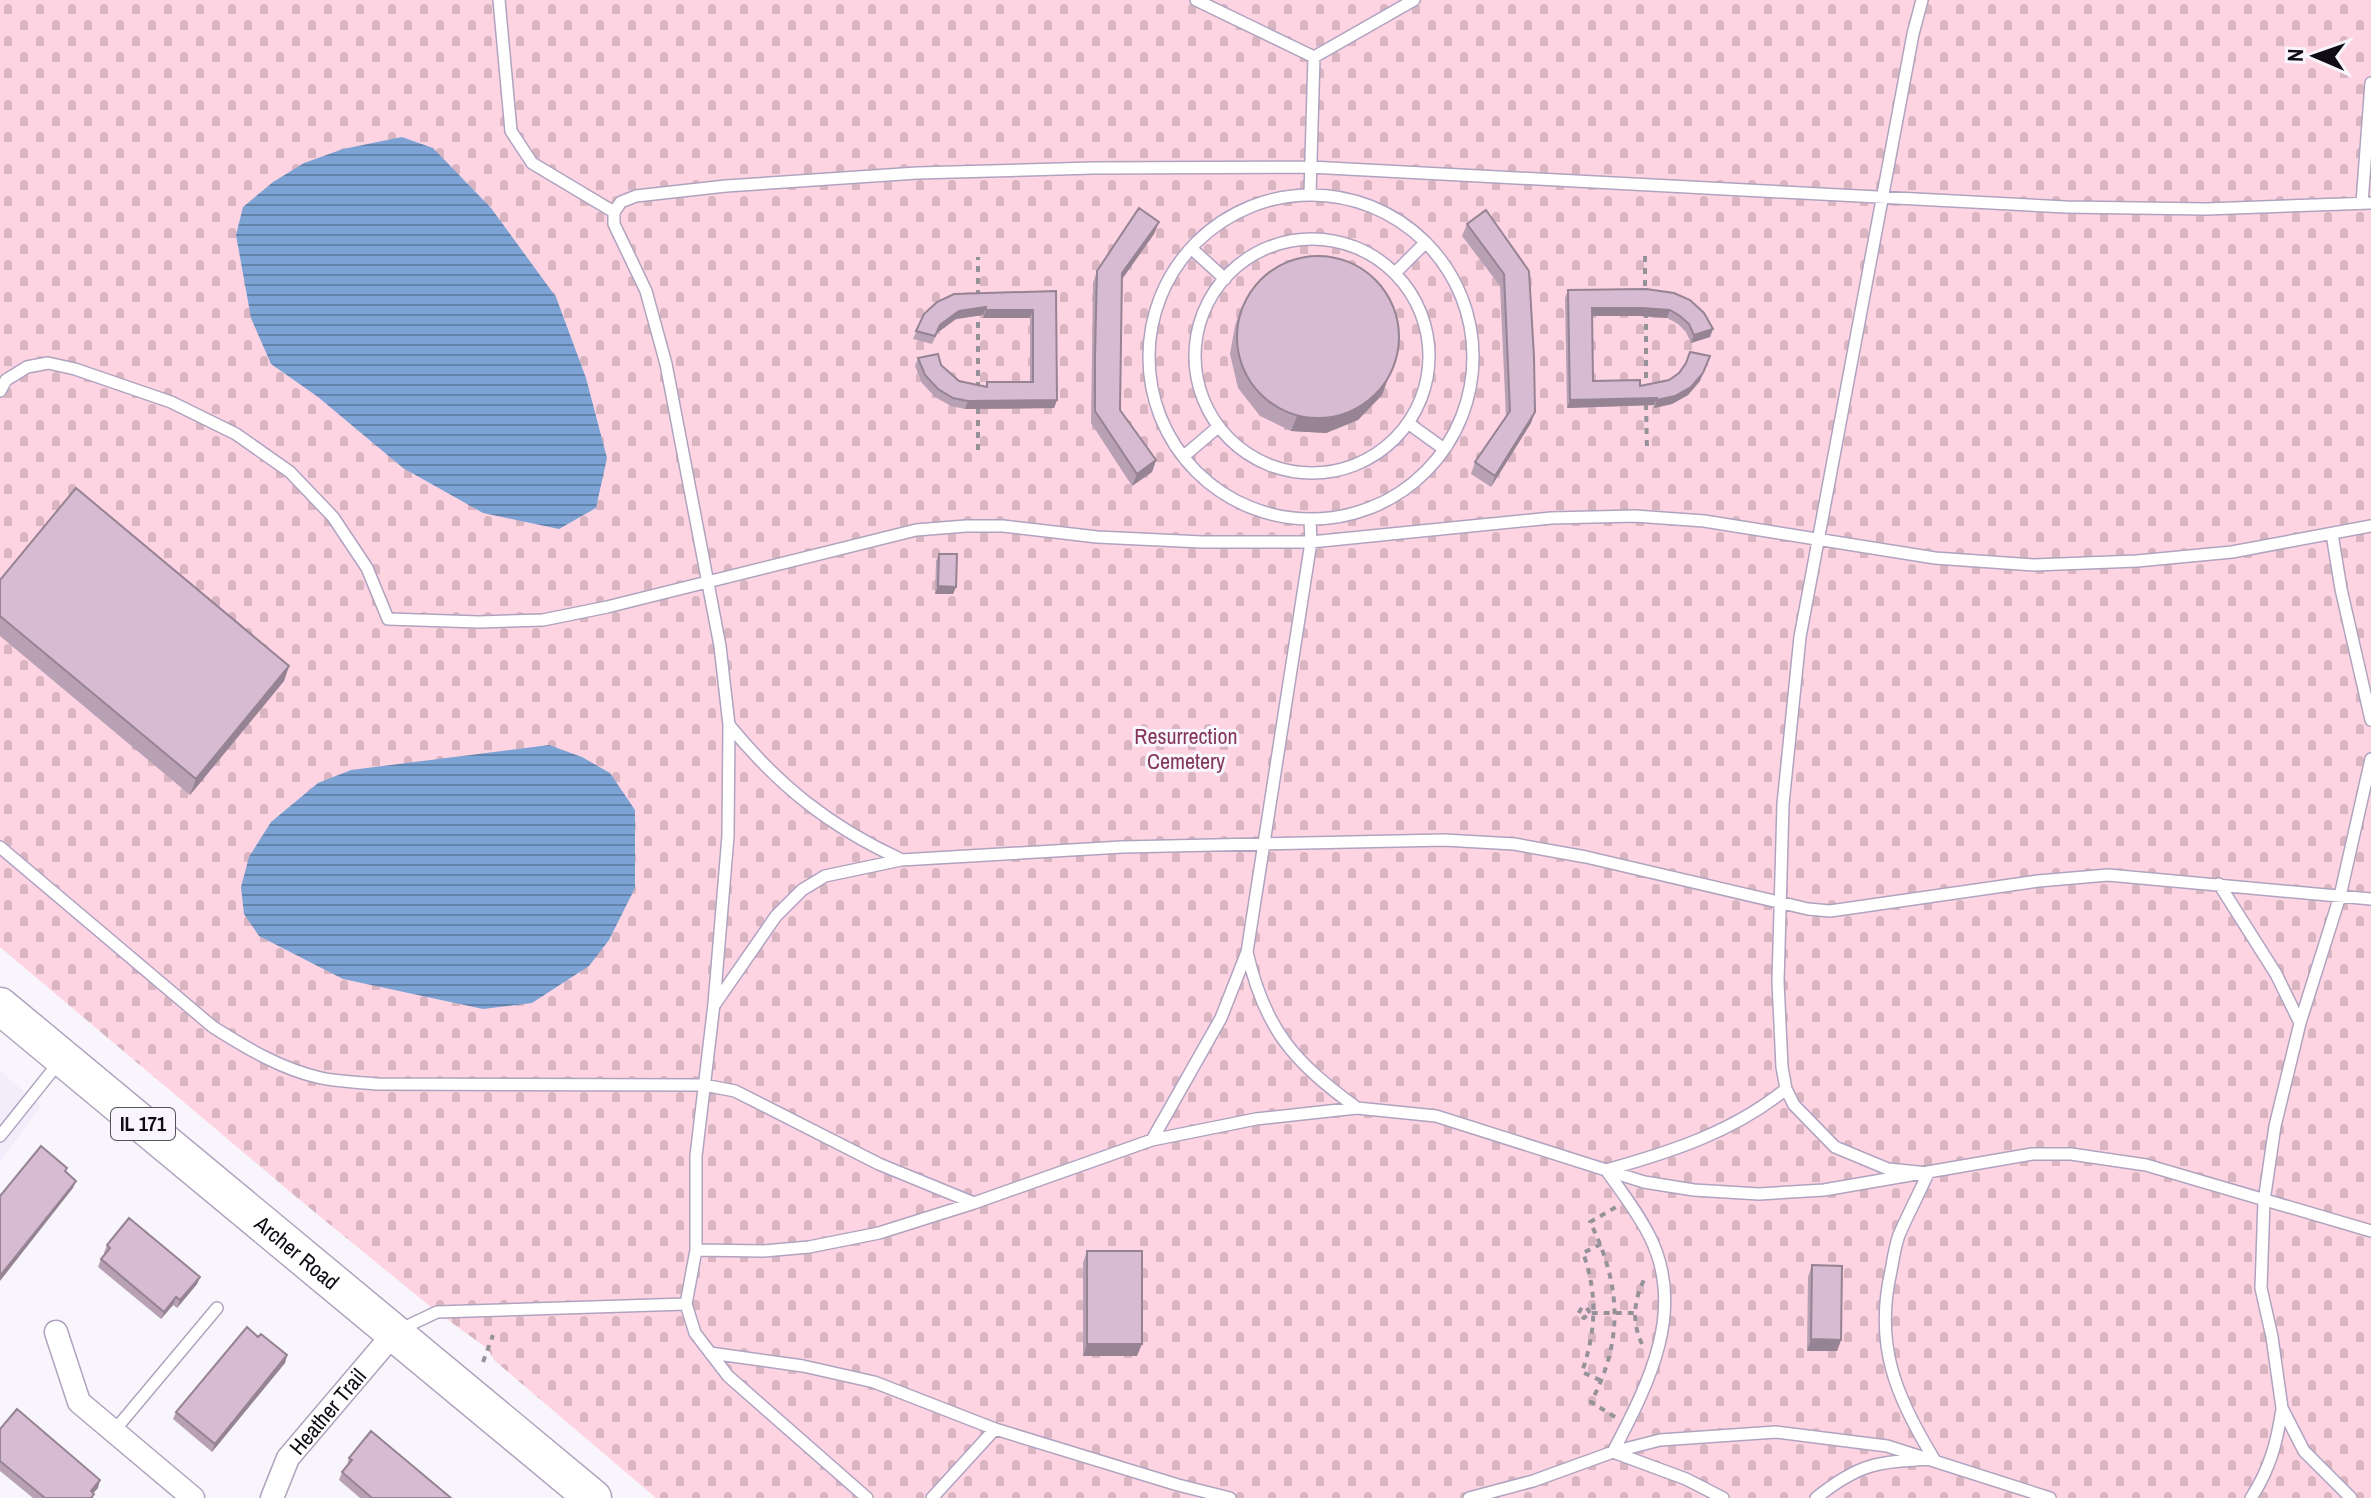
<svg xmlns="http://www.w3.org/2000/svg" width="2371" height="1498" viewBox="0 0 2371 1498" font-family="'Archivo Narrow',sans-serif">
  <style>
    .built { fill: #f2ecfb }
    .cemetery { fill: url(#cemetery-stones) }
    .water { fill: url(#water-rules) }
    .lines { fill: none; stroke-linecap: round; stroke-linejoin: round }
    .lane-casing { stroke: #b0a3c0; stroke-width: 14 }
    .street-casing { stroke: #b0a3c0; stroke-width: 25 }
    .primary-casing { stroke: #b0a3c0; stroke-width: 39 }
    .path { stroke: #959299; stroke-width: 4; stroke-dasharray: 6 6; stroke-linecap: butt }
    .lane { stroke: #fff; stroke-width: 11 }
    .street { stroke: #fff; stroke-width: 22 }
    .primary { stroke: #fff; stroke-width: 36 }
    .wall { fill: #b8a1b5 }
    .shaded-wall { fill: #968393 }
    .building { fill: #d6bbd2; stroke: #968393; stroke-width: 2 }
    .labels { text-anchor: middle; stroke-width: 6; stroke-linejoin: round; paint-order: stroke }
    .shield { fill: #f8f6fc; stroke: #56525a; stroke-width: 2 }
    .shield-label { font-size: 20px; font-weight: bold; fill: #100c15 }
    .park-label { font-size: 22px; fill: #843658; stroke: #f8f6fc }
    .street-label { font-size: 22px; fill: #100c15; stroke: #f8f6fc }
  </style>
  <defs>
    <pattern id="cemetery-stones" width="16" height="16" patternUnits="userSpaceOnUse" patternTransform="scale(2)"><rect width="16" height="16" fill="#fed4e2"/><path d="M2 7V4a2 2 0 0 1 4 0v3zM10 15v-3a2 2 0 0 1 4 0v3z" fill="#d9b5c1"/></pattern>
    <pattern id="water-rules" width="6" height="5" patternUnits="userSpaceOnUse" patternTransform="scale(2)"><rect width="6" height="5" fill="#7ca3d4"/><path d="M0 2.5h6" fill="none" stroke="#6483ab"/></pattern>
  </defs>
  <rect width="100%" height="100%" fill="#f8f6fc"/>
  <path class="built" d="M0,1071l41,35 -41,55z"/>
  <path class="cemetery" d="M0,0h2371v1498h-1715l-162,-138 -6,-11 -51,-37 -136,-111 -301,-254z"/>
  <path class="water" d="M402,137l31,11 58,60 65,89 30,81 21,80 -11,50 -37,21 -76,-16 -80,-45 -85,-71 -47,-33 -20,-46 -15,-83 7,-28 30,-25 31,-19 39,-14z
    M549,745l33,12 28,16 25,37v78l-26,52 -20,26 -57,37 -49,6 -140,-30 -84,-43 -15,-22 -3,-27 8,-30 22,-35 47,-39 33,-13z"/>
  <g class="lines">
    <g class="lane-casing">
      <path id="lane" d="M499,0l12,131 21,32 82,49
        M1196,0l118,57
        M1310,194l4,-137 100,-57
        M1149 357a162 162 0 1 1 324 0a162 162 0 1 1-324 0Z
        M2362,203l9,-120
        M1195 356a117 117 0 1 1 234 0a117 117 0 1 1-234 0Z
        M1191,248l34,31
        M1395,273l30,-30
        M0,391l6,-11 21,-13 21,-4 27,6 96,33 65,32 54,38 43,45 34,51 21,51 91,3 64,-2 64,-13 309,-77 50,-4h37l94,11 105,5h109l240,-24 84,-2 69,5 231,37 99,7 103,-4 95,-9 139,-26
        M1408,423l36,26
        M1184,456l34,-29
        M2332,534l9,55 30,131
        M729,725c50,61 100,101 171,134
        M0,847l213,180c35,22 68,42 108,51 18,4 38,4 56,6l327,1 31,6 144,73 95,39
        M2219,884l57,90 24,49
        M1247,952c18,78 47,110 110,156
        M715,1004l61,-88 26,-26 23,-14 76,-16 221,-13 322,-7 70,4 72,13 222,52 22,2 208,-30 70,-6 263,24
        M0,1136l60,-75
        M1152,1140l69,-122 26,-66 64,-410 -1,-23
        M696,1250l68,1 45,-4 70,-14 95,-30 178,-63 104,-21 101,-11 79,8 208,66 50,8 65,4 65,-4 208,-36h39l75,11 225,66
        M686,1304l10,-54v-94l18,-152 14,-168 1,-111 -9,-79 -54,-282 -20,-73 -32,-67v-12l7,-10 15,-6 90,-10 191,-13 176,-5 217,-1 756,40 140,2 165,-6
        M399,1330l38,-18 249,-8 9,29 33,43 139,122
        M710,1353l93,13 71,16 121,47 183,56 52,13
        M114,1431l103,-123
        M932,1498l63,-69
        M1469,1498l64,-17 80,-29 47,-12 116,-8 111,14 163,52
        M1723,1498l-37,-19 -73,-27c34,-66 74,-140 37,-215 -12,-24 -28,-45 -44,-67 65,-18 127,-38 180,-81
        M1816,1498c45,-36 62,-36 118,-39 -38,-62 -60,-114 -43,-188 2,-11 4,-25 8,-36 9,-21 20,-41 29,-62l-40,-4 -53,-22 -41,-42 -8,-16 -4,-22 -4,-85 5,-178 17,-167 113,-603 9,-34
        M2251,1498c19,-29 26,-56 31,-89
        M2351,1498l-47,-47 -22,-43 -10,-71 -11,-49 3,-87 11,-75 25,-103 40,-127 31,-137"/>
    </g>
    <g class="street-casing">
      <g id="street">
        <path d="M56,1332l23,70 114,96"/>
        <path id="s1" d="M272,1498l16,-40 107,-126"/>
      </g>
    </g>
    <g class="primary-casing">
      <g id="primary">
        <path id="s2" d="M0,1006l593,492"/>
      </g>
    </g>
    <path class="path" d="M1645,256v35
      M978,296v-39
      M1646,312v75
      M978,388v-76
      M1646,404l1,46
      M978,450v-46
      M1601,1244l-18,9c15,41 13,78 -1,119l20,9
      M1590,1313l-4,-6h-4l-4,7 6,4 6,-5h45
      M1642,1344c-11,-23 -8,-46 4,-68
      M483,1362l10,-27
      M1615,1417l-24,-15c33,-62 30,-118 -1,-180l26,-15"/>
    <use href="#lane" class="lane"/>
    <use href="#street" class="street"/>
    <use href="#primary" class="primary"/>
  </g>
  <path class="wall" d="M1159,222l-5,12 -32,45 -2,131 36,50 -4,12 -20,14 -41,-63 2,-140 4,-12z
    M1467,224l62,47 2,152 -40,64 -20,-13 4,-12 31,-45 -6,-131 -38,-50z
    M1646,289l64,48 -19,6 -5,-11 -8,-8 -11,-6 -27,-2h-48l1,65 47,5 60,-5 -12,14 -16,9 -18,4v-3l-87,3 -2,-110 3,-8z
    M1056,291l1,109 -3,8 -89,1 -14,-3 -16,-9 -13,-14 -7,-17 3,-8 23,7 18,16 26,6 2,-5h43v-64h-47v-3l-27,4 -19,14 -5,11 -19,-5 11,-25z
    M1240,310l142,85 -24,25 -32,13 -35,-2 -31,-15 -22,-28 -8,-34 5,-28z
    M939,554l17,33 -3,7h-18l1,-33z
    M0,580l289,86 -5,15 -94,114 -190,-159z
    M107,1245l93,32 -3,7 -20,24 -4,-3 -12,14 -63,-52 3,-8 4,-5 -1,-1z
    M1087,1251l50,105h-54v-93z
    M1812,1265l29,75 -4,11h-30l1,-74z
    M258,1337l29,18 -2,8 -73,89 -39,-33 3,-7z
    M0,1429l98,59 -5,5v5h-60l-33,-27z
    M349,1458l102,40h-91l-21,-18 3,-8 5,-6z"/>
  <path class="shaded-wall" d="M1159,222l-5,12 -36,51 4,-12z
    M986,307l-3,8 -27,4 -19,14 -5,11 8,-19 19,-14z
    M1592,308h50l28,2 -3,8 -27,-2h-51z
    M986,310h47l-3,8h-47z
    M1713,329l-3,8 -19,6 3,-8z
    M1710,356l-10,25 -12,14 -16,9 -18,4 3,-8z
    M1388,379l-6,16 -24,25 -32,13 -35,-2 6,-15z
    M1657,398l-3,7 -87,3 3,-8z
    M1057,400l-3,8 -89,1 3,-8z
    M1535,412l-4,11 -40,64 4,-11z
    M1156,460l-4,12 -20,14 5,-12z
    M938,586l18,1 -3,7h-18z
    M289,666l-5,15 -94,114 6,-16z
    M76,1181l-3,7 -73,93v-5z
    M200,1277l-3,7 -20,24 3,-8z
    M176,1297l-3,8 -12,14 3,-7z
    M1811,1339l30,1 -4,11h-30z
    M1087,1344h55l-5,12h-54z
    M287,1355l-2,8 -73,89 3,-8z
    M100,1480l-2,8 -9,10 2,-7z"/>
  <path class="building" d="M1139,208l20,14 -37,51 -2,137 36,50 -19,14 -42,-63v-55l2,-85z
    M1486,210l43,61 5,86 1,55 -40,64 -20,-14 35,-51 -6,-137 -37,-50z
    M1237 337a81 81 0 1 1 162 0a81 81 0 1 1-162 0Z
    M1646,289l28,4 16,7 14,13 9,16 -19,6 -5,-11 -9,-8 -10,-6 -28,-2h-50l1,73 47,-1v6l29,-6 10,-7 7,-10 4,-11 20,4 -7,17 -12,14 -16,9 -18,4v-2l-87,2 -2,-110z
    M1056,291l1,109 -89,1 -15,-3 -15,-9 -13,-14 -7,-17 20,-4 3,11 18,16 28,6v-5h46v-72h-47v-3l-27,4 -19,14 -5,11 -19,-5 8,-17 13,-12 17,-8z
    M76,488l213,178 -93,113 -196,-163v-36z
    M939,554h18l-1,33 -18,-1z
    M41,1146l26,22 -2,3 11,10 -76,95v-80z
    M129,1218l71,59 -20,23 -4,-3 -12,15 -63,-53 9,-11 -3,-3z
    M1087,1251h55v93h-55z
    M1812,1265l30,1 -1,74 -30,-1z
    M247,1327l11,10 3,-3 26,21 -72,89 -39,-32z
    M17,1409l83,71 -9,11 3,3 -3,4h-46l-45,-37v-32z
    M371,1431l80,67h-79l-30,-26 10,-12 -3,-2z"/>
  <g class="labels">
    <rect class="shield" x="111" y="1108" width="64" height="32" rx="6"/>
    <g class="shield-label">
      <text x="143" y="1131">IL 171</text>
    </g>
    <g class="park-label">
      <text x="1186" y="744">Resurrection<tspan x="1186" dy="25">Cemetery</tspan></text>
    </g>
    <g class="street-label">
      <text dy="8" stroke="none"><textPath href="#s2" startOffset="386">Archer Road</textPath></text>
      <text dy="8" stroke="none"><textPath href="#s1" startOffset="104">Heather Trail</textPath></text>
    </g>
  </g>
  <g transform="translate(2315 56) rotate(272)" stroke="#f8f6fc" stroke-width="6" paint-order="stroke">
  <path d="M0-6L14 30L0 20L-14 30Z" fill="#100c15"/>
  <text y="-12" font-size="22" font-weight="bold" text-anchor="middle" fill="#100c15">N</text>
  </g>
</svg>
